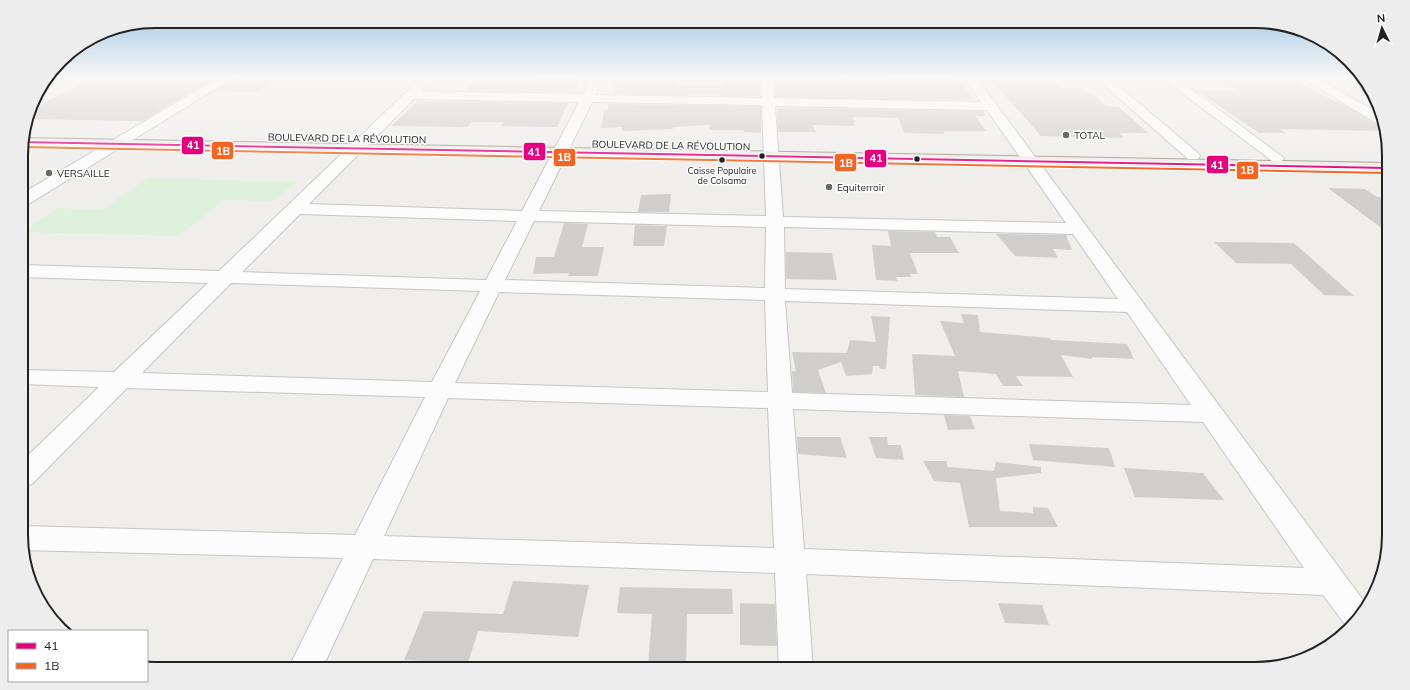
<svg xmlns="http://www.w3.org/2000/svg" width="1410" height="690" viewBox="0 0 1410 690" font-family="Mulish,sans-serif">
  <style>
    .park { fill: #ddf1db }
    .building { fill: #d0cecc }
    .lines { fill: none; stroke-linecap: round; stroke-linejoin: round }
    .minor-casing { stroke: #c6c5c3; stroke-width: 2 }
    .major-casing { stroke: #a49a8a; stroke-width: 2 }
    .minor { fill: #fdfcfc; fill-rule: evenodd }
    .major { fill: #f1ece8; fill-rule: evenodd }
    .bus-1-casing { stroke: #fff; stroke-width: 4 }
    .bus-2-casing { stroke: #fff; stroke-width: 4 }
    .bus-1 { stroke: #e5007d; stroke-width: 2 }
    .bus-2 { stroke: #f26522; stroke-width: 2 }
    .poi-dot { fill: #6a6968; stroke: #fff; stroke-width: 1.5 }
    .bus-dot { fill: #222; stroke: #fff; stroke-width: 1.5 }
    .labels { text-anchor: middle; stroke-width: 3; stroke-linejoin: round; paint-order: stroke }
    .far-bus-label { font-size: 9px; fill: #222; stroke: #fff }
    .far-poi-label { font-size: 10px; fill: #222; stroke: #fff; text-anchor: start }
    .far-street-label { font-size: 10px; fill: #222; stroke: #fff }
    .rim { fill: none; stroke: #222; stroke-width: 2 }
    .line-badge { stroke: #fff; stroke-width: 1.5 }
    .badge-label { font-size: 11px; text-anchor: middle; font-weight: bold; fill: #fff }
  </style>
  <rect width="100%" height="100%" fill="#f0eeeb"/>
  <path class="park" d="M148,178l148,4 -22,19 -50,-1 -45,36 -158,-4 37,-24 44,2z"/>
  <path class="building" d="M165,77h52l-75,44 -114,-2 3,-9 56,-29h78z
    M236,77h45l-24,15 -43,-1z
    M509,77l69,1 -1,2h3l-6,12 -108,-2 6,-7h8l2,-3h25z
    M720,77h40v19l-145,-2v-12l62,-1 -1,5h46z
    M775,77h65v2h14l2,5h35l-4,-6h70l17,22 -199,-3z
    M989,77h19l2,3h41l9,8h20l4,4h7l15,14 13,1 29,26h-29l5,5 -83,-2z
    M1223,80l70,1 57,27 24,15 8,1 3,7 -106,-2 7,4h-27l-63,-43h42z
    M418,101l150,2 -11,24 -56,-1 3,-4h-33l-4,5 -76,-1z
    M609,104l152,2v27l-17,-1 -1,-2h-34v-5l-36,2v2l-51,2v-4l-21,1 3,-18h3z
    M777,108l206,3 3,5h-11l11,15h-43l2,3 -41,-1 -6,-15 -45,-1 2,9 -43,-1 4,7h-38z
    M1328,188l37,1 12,8 11,1v35z
    M671,194l-2,18h-31l3,-17z
    M564,223l24,1 -6,23h22l-6,29h-30l1,-3 -36,1 3,-17h18z
    M635,225l32,1 -3,20h-31z
    M888,231l47,1 2,5h13l9,16h-49l8,21h-8l1,3h-15l1,4 -21,-1 -4,-35 19,1z
    M996,234l70,1 6,15 -19,-1 5,9 -43,-2z
    M1214,242l80,1 60,53 -30,-1 -33,-31 -55,-1z
    M786,252l46,1 5,27 -51,-1z
    M961,314l17,1 2,17 70,6 1,2 76,4 7,15 -42,-2v2l-31,-4 12,22 -57,-1 7,10h-20l-7,-12 -38,-3 6,26 -49,-2 -3,-41 43,2 -15,-35 24,2z
    M871,316l19,1 -4,52h-6l-1,-3h-6l-1,8 -26,2 -5,-14 -23,8 8,23 -33,-1 -1,-21h4l-4,-19 55,1 3,-13 26,2z
    M944,415l26,1 5,13 -27,1z
    M797,437h43l7,21 -49,-4z
    M869,437h18l1,8h13l3,15 -28,-2z
    M1029,444l80,4 6,19 -82,-7z
    M923,461h23l2,6 46,4 2,-9 45,5v6l-45,5 4,33 33,2v-6l15,1 10,19h-89l-9,-44 -26,-2z
    M1124,468l79,5 21,27 -89,-3z
    M513,581l76,4 -11,52 -100,-6 -10,32 -64,-3 20,-49 79,3z
    M620,587l112,2 1,25h-46l-1,52h-38l4,-52 -35,-1z
    M740,603l35,1 2,42 -37,-1z
    M998,603l44,2 7,20 -44,-2z"/>
  <g class="lines">
    <g class="minor-casing">
      <path id="minor" d="M220,77h15l-208,128 -6,1v-12z
        M422,77h13l-14,14 162,3 9,-17h12l-9,18 167,3 -1,-21h12l1,21 207,4 -17,-25h12l390,527 -19,23 -24,-32 -517,-21 7,95h-34l-4,-96 -402,-14 -51,110h-34l55,-111 -321,-8v-24l333,9 70,-138 -298,-9 -95,96 -10,3v-26l77,-74 -77,-3v-14l92,2 94,-89 -186,-6v-12l197,6zM414,99l165,3 -57,109 -213,-7zM592,102l170,3 4,111 -227,-5zM775,106l212,4 79,113 -283,-6zM300,214l217,7 -31,59 -244,-8zM534,221l232,6 -1,61 -260,-8zM784,227l289,7 45,65 -333,-10zM231,283l249,8 -48,91 -290,-9zM499,292l266,8 3,92 -313,-9zM785,301l342,11 64,93 -399,-12zM448,398l320,10 6,140 -390,-12zM793,409l410,13 101,146 -500,-19z
        M1095,77h13l90,76 2,3 -2,3h-10z
        M1161,77h14l109,81 -2,3h-10z
        M1300,77h15l62,35 5,11 -7,-1z"/>
    </g>
    <g class="major-casing">
      <path id="major" d="M23,138l1365,25v10l-1366,-27z"/>
    </g>
    <use href="#minor" class="minor"/>
    <use href="#major" class="major"/>
    <g class="bus-1-casing">
      <path id="bus-1" d="M22,142l1366,26"/>
    </g>
    <g class="bus-2-casing">
      <path id="bus-2" d="M22,147l1366,26"/>
    </g>
    <use href="#bus-1" class="bus-1"/>
    <use href="#bus-2" class="bus-2"/>
  </g>
  <linearGradient id="sky" x2="0" y2="1"><stop stop-color="#99c3e4"/><stop offset="0.44" stop-color="#f8f7f6"/><stop offset="1" stop-color="#f8f7f6" stop-opacity="0"/></linearGradient>
  <rect width="1410" height="174" fill="url(#sky)"/>
  <g class="poi-dot">
    <circle cx="1066" cy="135" r="4"/>
    <circle cx="49" cy="173" r="4"/>
    <circle cx="829" cy="187" r="4"/>
  </g>
  <g class="bus-dot">
    <circle cx="762" cy="156" r="3.5"/>
    <circle cx="917" cy="159" r="3.5"/>
    <circle cx="722" cy="160" r="3.5"/>
  </g>
  <g class="labels">
    <g class="far-bus-label">
      <text x="722" y="174">Caisse Populaire<tspan x="722" dy="10">de Colsama</tspan></text>
    </g>
    <g class="far-poi-label">
      <text x="1074" y="139">TOTAL</text>
      <text x="57" y="177">VERSAILLE</text>
      <text x="837" y="191">Equiterroir</text>
    </g>
    <g class="far-street-label">
      <text transform="translate(347 138) rotate(1)" y="4">BOULEVARD DE LA RÉVOLUTION</text>
      <text transform="translate(671 145) rotate(1)" y="4">BOULEVARD DE LA RÉVOLUTION</text>
    </g>
  </g>
  <path d="M0 0H1410V690H0ZM155 28H1255A127 127 0 0 1 1382 155V535A127 127 0 0 1 1255 662H155A127 127 0 0 1 28 535V155A127 127 0 0 1 155 28Z" fill="#ededed" fill-rule="evenodd"/>
  <path class="rim" d="M155 28H1255A127 127 0 0 1 1382 155V535A127 127 0 0 1 1255 662H155A127 127 0 0 1 28 535V155A127 127 0 0 1 155 28Z"/>
  <g class="line-badge">
    <rect x="181" y="136" width="23" height="19" rx="4" fill="#e5007d"/>
    <rect x="211" y="141" width="23" height="19" rx="4" fill="#f26522"/>
    <rect x="523" y="142" width="23" height="19" rx="4" fill="#e5007d"/>
    <rect x="553" y="148" width="23" height="19" rx="4" fill="#f26522"/>
    <rect x="864" y="149" width="23" height="19" rx="4" fill="#e5007d"/>
    <rect x="834" y="153" width="23" height="19" rx="4" fill="#f26522"/>
    <rect x="1206" y="155" width="23" height="19" rx="4" fill="#e5007d"/>
    <rect x="1236" y="161" width="23" height="19" rx="4" fill="#f26522"/>
  </g>
  <g class="badge-label">
    <text x="193" y="149">41</text>
    <text x="223" y="155">1B</text>
    <text x="534" y="156">41</text>
    <text x="564" y="161">1B</text>
    <text x="876" y="162">41</text>
    <text x="846" y="167">1B</text>
    <text x="1217" y="169">41</text>
    <text x="1247" y="174">1B</text>
  </g>
  <rect x="8" y="630" width="140" height="52" fill="#ffffff" stroke="#a7a7a7"/>
  <rect x="16" y="643" width="20" height="6" fill="#e5007d" stroke="#a7a7a7"/>
  <text x="44" y="650" font-size="12" fill="#222222">41</text>
  <rect x="16" y="663" width="20" height="6" fill="#f26522" stroke="#a7a7a7"/>
  <text x="44" y="670" font-size="12" fill="#222222">1B</text>
  <g transform="translate(1382 28) rotate(355)" stroke="#ffffff" stroke-width="3" paint-order="stroke">
  <path d="M0-3L7 15L0 10L-7 15Z" fill="#222222"/>
  <text y="-6" font-size="11" font-weight="bold" text-anchor="middle" fill="#222222">N</text>
  </g>
</svg>
